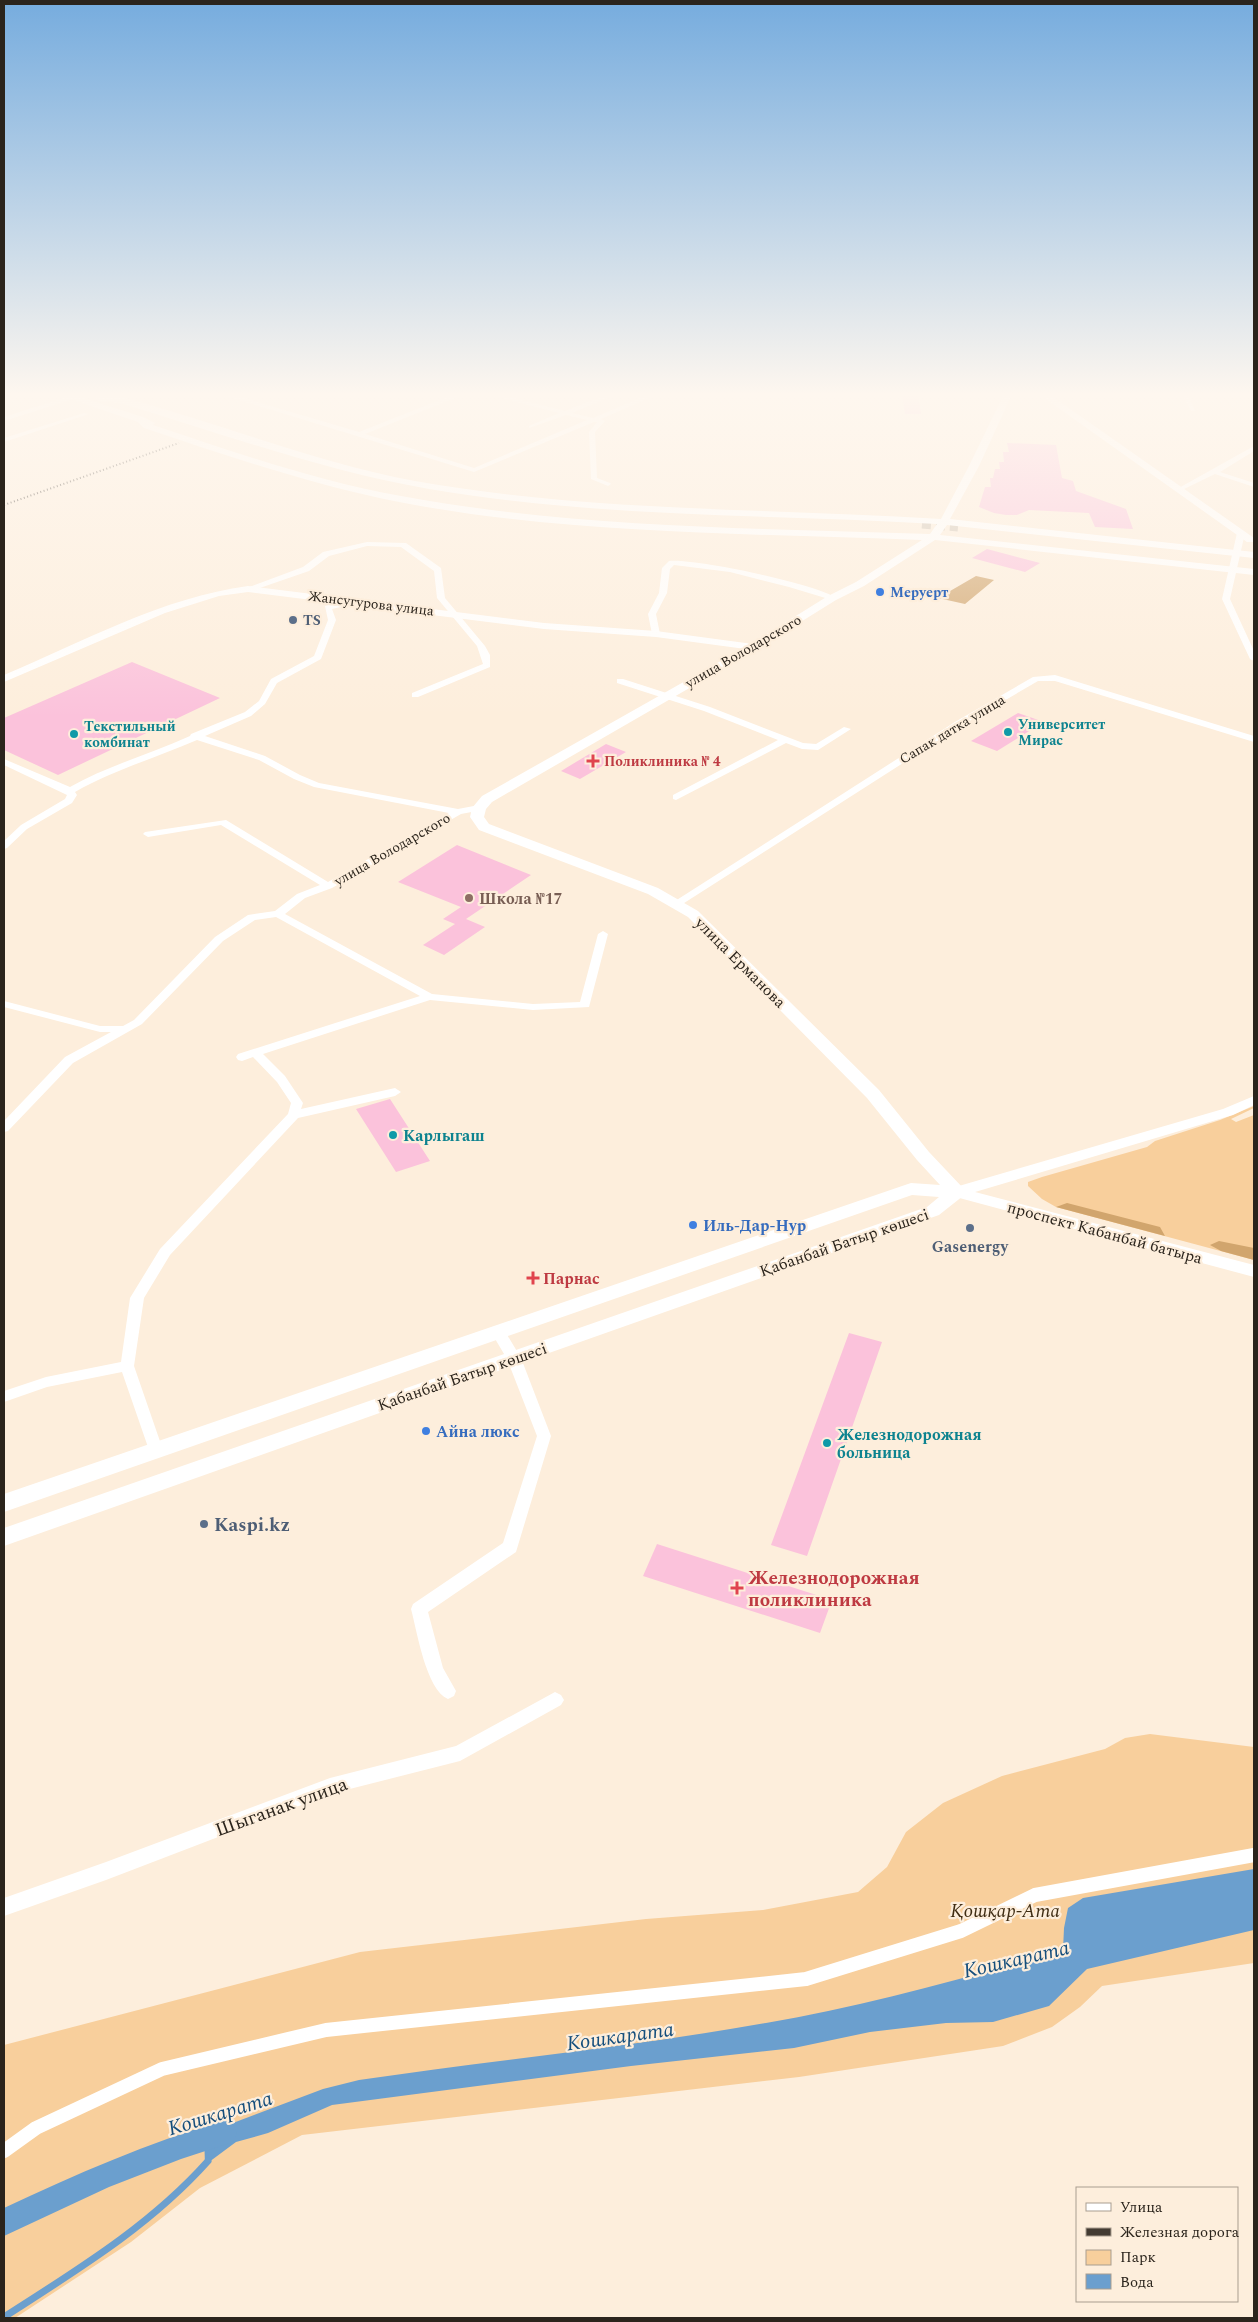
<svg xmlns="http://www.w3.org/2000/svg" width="1258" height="2322" viewBox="0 0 1258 2322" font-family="Spectral,serif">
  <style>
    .green { fill: #f8cf9c }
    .forest { fill: #d1a56d }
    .water { fill: #6b9fce }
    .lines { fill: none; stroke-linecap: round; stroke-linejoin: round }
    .stream { stroke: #6b9fce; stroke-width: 7 }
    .canal { fill: #6b9fce; fill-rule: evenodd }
    .building { fill: #fbc2db }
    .secondary-tunnel { stroke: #d3c6b6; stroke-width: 9; stroke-dasharray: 9 5; stroke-linecap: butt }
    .pedestrian { stroke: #fff; stroke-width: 14 }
    .minor { fill: #fff; fill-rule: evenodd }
    .tertiary { fill: #fff; fill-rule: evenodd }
    .secondary { fill: #fff; fill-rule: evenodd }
    .rail { stroke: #433b32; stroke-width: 2; stroke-dasharray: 1 2.5; stroke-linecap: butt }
    .shop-dot { fill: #3f7fe0; stroke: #fdeedc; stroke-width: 2 }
    .service-dot { fill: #5c6f8a; stroke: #fdeedc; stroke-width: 2 }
    .culture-dot { fill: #0f9aa8; stroke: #fdeedc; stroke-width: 2 }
    .health-dot { fill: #e0444e; stroke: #fdeedc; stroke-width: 2 }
    .education-dot { fill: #8d6e63; stroke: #fdeedc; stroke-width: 2 }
    .labels { text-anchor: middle; stroke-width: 4.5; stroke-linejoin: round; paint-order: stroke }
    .far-shop-label { font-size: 14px; font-weight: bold; fill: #366cbe; stroke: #fdeedc; text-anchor: start }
    .far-street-label { font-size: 14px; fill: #2b241c; stroke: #fdeedc }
    .far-service-label { font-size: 14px; font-weight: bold; fill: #4e5e75; stroke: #fdeedc; text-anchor: start }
    .far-culture-label { font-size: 14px; font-weight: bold; fill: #0d838f; stroke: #fdeedc; text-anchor: start }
    .far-health-label { font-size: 14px; font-weight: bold; fill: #be3a42; stroke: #fdeedc; text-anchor: start }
    .education-label { font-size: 16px; font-weight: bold; fill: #785e54; stroke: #fdeedc; text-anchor: start }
    .street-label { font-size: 16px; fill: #2b241c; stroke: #fdeedc }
    .culture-label { font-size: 16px; font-weight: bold; fill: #0d838f; stroke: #fdeedc; text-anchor: start }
    .shop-label { font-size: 16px; font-weight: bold; fill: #366cbe; stroke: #fdeedc; text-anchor: start }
    .service-label { font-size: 16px; font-weight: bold; fill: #4e5e75; stroke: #fdeedc }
    .health-label { font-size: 16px; font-weight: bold; fill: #be3a42; stroke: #fdeedc; text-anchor: start }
    .near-service-label { font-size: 19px; font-weight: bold; fill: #4e5e75; stroke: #fdeedc; text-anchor: start }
    .near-health-label { font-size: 19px; font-weight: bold; fill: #be3a42; stroke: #fdeedc; text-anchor: start }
    .near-street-label { font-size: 19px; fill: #2b241c; stroke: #fdeedc }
    .near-park-label { font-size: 19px; font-style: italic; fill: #402d13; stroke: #fdeedc }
    .near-water-label { font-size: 21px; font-style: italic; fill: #154e7c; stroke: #fdeedc }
  </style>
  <rect width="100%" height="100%" fill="#fdeedc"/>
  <path class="green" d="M1254,1106v2l-23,11 5,3 18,-7v145l-198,-53 -14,-8 -14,-13v-4l14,-5 105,-30 8,-6 65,-21z
    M1150,1734l104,13v216l-152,23 -22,21 -28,20 -49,19 -204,31 -497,58 -102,53 -69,54 -116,76h-11v-273l356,-93 286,-33 117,-9 95,-18 29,-25 19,-35 37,-29 59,-27 103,-27 20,-11z"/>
  <path class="forest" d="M976,576l18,4 -29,24 -27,-6z
    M1067,1203l93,24 5,9 -109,-29z
    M1219,1241l35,7v12l-33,-9 -11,-6z"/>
  <path class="water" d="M1254,1869v61l-167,39 -38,37 -56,16 -47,1 -76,9 -76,16 -163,18 -299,39 -64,28 -32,9 -31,23 -1,-31 119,-45 36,-9c135,-20 272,-33 407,-57 100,-17 199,-45 297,-73l1,-22 4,-20 15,-10z"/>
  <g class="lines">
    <path class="stream" d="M4,2317c73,-47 146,-91 204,-156"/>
    <path class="canal" d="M224,2120l9,4 4,9 -4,9 -52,17 -72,28 -105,49v-28c72,-34 144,-65 220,-88z"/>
  </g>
  <path class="building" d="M902,394h16l3,20h-16z
    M1007,443l49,2 6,33 11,3 3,10 50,18 7,20 -38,-2 -6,-14 -60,-3 -12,5h-11l-12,-2 -15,-6 6,-20h6l-1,-9h3l2,-9h5l-1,-7h5l-1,-10h6z
    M987,549l53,14 -15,9 -53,-14z
    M132,662l88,36 -162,77 -54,-25v-32z
    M1018,713l26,9 -47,29 -26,-10z
    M606,744l20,8 -46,27 -19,-8z
    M457,845l74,30 -65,44 19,8 -41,28 -21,-10 32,-21 -12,-5 18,-12 -63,-25z
    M390,1099l40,62 -34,11 -40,-63z
    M849,1333l33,9 -75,214 -36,-11z
    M657,1544l175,56 -12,33 -177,-57z"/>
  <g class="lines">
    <path class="secondary-tunnel" d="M922,524l36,3"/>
    <path class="pedestrian" d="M4,2151l32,-23 126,-59 164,-39 480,-51 155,-48 74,-36 219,-40"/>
    <path class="minor" d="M213,392h11l135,40 101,-40h10l-105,42 109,34 113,-48 -21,-5 -37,13v-2l30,-13 -81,-21h12l75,19 48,-19h9l-50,21 21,5 61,-26h9l-62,27 4,2 -10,11 2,46 13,5 1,1 -3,2 -17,-7 -2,-47 8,-10h-3l-120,50z
      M1181,392h6l8,19h-4z
      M84,413l5,1 -85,28v-4z
      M1254,446v5l-34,21 34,11v4l-39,-13 -33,16 -5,-1z
      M1241,531l4,2 -15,66 24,52v10l-4,-2 -28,-60 15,-66z
      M367,542l39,1 35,25 4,30 40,48 5,9v12l-72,30h-6v-4l71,-29 -6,-18 -40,-48 -3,-27 -33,-24 -34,-1 -38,10 -20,15 -58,20 -7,-2 59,-22 20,-15z
      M669,561c25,-3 148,23 167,37l-4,2 -43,-13 -59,-15 -56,-7 -4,4 -3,24 -11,21 4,20 -4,2 -4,-2 -4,-20 11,-21 3,-25z
      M354,599l4,2 -1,2 -25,6 4,11 -15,39 -44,24 -12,21 -14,12 -46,20 60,20 35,19 19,8 139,26 21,-4 5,3 -2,2 -21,4 -129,74 -27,10 -20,16 147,80 101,10 47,-2 18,-68 5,-3 5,3 -19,73 -56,3 -103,-10 -167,54 22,22 18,27 -2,6 94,-21 6,4 -6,4 -97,22 -128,137 -26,43 -10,68 29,84 -2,4 -5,2 -5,-2 -2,-4 -27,-78 -75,15 -43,15v-11l42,-14 75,-15 9,-64 30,-49 128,-135 3,-11 -14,-21 -24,-25 -11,4 -4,-1 -2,-3 2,-3 182,-58 -144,-79 -21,3 -32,21 -81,83 -69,39 -65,68 -4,1v-11l61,-64 46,-25h-11l-96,-25v-6l96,25h23l11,-6 81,-83 33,-22 27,-4 22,-17 23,-9 -99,-60 -73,12 -5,-3 2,-2 81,-12 102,62 121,-69 -135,-26 -20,-8 -35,-19 -62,-20c-41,18 -84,30 -122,52l2,3 -5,8 -45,26 -20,19 -3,1v-8l17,-16 44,-26 2,-4 -63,-30v-6l66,28c37,-21 80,-33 120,-51l1,-2 54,-22 14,-11 12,-22 43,-23 14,-36 -3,-14z
      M1055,675l199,61v6l-199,-61h-17l-77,45 -280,179h-8l-1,-2 283,-181 78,-45z
      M617,679h6l87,28 93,36 13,1 28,-17 7,2 -33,21 -16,-1 -16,-6 -110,57 -3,-1v-4l105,-55 -74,-29 -87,-28z
      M498,1327l5,1 18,30 30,78 -35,116 -88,60 15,56 13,23 -2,5 -6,3c-22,-9 -31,-68 -37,-90l2,-5 90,-61 34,-107 -30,-77 -16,-27 2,-4z
      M555,1692l6,3 3,5 -3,5 -101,56 -130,33 -224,86 -102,36v-18l102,-36 224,-84 126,-32z"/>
    <path class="tertiary" d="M82,392l7,2 -85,27v-4z
      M248,586l296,37 112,8 97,13 5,3 -5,3 -97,-13 -112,-8 -296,-37 -29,4 -54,17 -161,69v-7c78,-33 160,-78 244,-89z
      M1254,1096v9l-21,10 -258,77 279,73v12l-302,-81 -3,-4 3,-4 271,-79z"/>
    <path class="secondary" d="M50,392h14l79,25 12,6 -2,2c81,27 163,56 248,71 174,32 353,32 529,38l7,-10c-169,-10 -340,-6 -508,-35 -105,-18 -206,-55 -309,-86l-21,-2 -4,-3 4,-3 22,2c99,26 193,65 294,84 174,31 350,27 526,38l28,-53 36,-74h8l-34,74 -29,53 304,33v6l-307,-33 -7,10 314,34v6l-319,-35 -71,46 -28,14 -79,49 -265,153 -6,7 -2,8 5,7 169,64 40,23 181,179 50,62 34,36 3,4 -3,4 -24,19 -935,331v-18l923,-321 12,-10 -27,-2 -908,317v-18l901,-309 6,-2 29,2 -23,-25 -50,-62 -179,-181 -40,-23 -169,-64 -9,-13 2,-9 10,-12 267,-151 79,-49 28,-14 66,-42c-173,-7 -352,-5 -523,-38 -87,-17 -171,-46 -255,-74l-6,-6z
      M1036,392h10l208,146v4h-7z"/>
    <path class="rail" d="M4,505l175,-62"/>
  </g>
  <linearGradient id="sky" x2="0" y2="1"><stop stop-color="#76acde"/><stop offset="0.55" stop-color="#fef7ef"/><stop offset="1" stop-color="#fef7ef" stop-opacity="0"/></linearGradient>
  <rect width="1258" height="717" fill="url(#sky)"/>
  <g class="shop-dot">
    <circle cx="880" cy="592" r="5"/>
    <circle cx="693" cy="1225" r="5"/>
    <circle cx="426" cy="1431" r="5"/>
  </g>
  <g class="service-dot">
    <circle cx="293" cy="620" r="5"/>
    <circle cx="970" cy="1228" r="5"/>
    <circle cx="204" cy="1524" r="5"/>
  </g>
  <g class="culture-dot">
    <circle cx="1008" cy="732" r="5"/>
    <circle cx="74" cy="734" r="5"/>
    <circle cx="393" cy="1135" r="5"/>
    <circle cx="827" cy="1443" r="5"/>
  </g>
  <g class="health-dot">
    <path d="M590.5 753.5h5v5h5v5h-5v5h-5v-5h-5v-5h5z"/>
    <path d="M530.5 1270.5h5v5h5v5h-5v5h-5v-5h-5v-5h5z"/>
    <path d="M734.5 1580.5h5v5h5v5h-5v5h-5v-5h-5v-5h5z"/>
  </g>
  <circle class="education-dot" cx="469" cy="898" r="5"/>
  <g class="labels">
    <g class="far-shop-label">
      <text x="890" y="597">Меруерт</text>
    </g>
    <g class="far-street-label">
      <text transform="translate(371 603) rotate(7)" y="5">Жансугурова улица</text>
      <text transform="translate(743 651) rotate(-30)" y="5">улица Володарского</text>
      <text transform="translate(952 729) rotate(-31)" y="5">Сапак датка улица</text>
      <text transform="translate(392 849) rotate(-30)" y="5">улица Володарского</text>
    </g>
    <g class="far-service-label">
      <text x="303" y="625">TS</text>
    </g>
    <g class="far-culture-label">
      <text x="1018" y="729">Университет<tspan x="1018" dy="16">Мирас</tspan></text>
      <text x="84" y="731">Текстильный<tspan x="84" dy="16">комбинат</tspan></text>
    </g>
    <g class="far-health-label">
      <text x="604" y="766">Поликлиника № 4</text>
    </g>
    <g class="education-label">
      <text x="479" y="904">Школа №17</text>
    </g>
    <g class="street-label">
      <text transform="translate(741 962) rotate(45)" y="6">улица Ерманова</text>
      <text transform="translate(1105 1232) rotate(15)" y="6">проспект Кабанбай батыра</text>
      <text transform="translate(844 1242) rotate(-19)" y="6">Қабанбай Батыр көшесі</text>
      <text transform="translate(462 1376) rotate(-19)" y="6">Қабанбай Батыр көшесі</text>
    </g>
    <g class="culture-label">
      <text x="403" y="1141">Карлыгаш</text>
      <text x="837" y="1440">Железнодорожная<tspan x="837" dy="18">больница</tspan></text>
    </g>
    <g class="shop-label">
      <text x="703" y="1231">Иль-Дар-Нур</text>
      <text x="436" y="1437">Айна люкс</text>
    </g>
    <g class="service-label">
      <text x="970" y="1252">Gasenergy</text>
    </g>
    <g class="health-label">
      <text x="543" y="1284">Парнас</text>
    </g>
    <g class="near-service-label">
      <text x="214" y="1531">Kaspi.kz</text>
    </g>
    <g class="near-health-label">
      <text x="748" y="1584">Железнодорожная<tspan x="748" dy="22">поликлиника</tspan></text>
    </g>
    <g class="near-street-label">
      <text transform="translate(281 1806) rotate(-20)" y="7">Шыганак улица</text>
    </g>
    <g class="near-park-label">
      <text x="1005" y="1917">Қошқар-Ата</text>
    </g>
    <g class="near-water-label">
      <text transform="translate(1016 1959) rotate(-13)" y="7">Кошкарата</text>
      <text transform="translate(620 2036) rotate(-8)" y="7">Кошкарата</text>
      <text transform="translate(220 2113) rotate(-17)" y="7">Кошкарата</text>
    </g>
  </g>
  <rect width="1258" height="2322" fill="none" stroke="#2b241c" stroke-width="10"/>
  <rect x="1076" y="2187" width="162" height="115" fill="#fdeedc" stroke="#a99d8f"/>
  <rect x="1086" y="2203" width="25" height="8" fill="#ffffff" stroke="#a99d8f"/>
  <text x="1120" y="2212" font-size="15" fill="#2b241c">Улица</text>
  <rect x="1086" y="2228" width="25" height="8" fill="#433b32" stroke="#a99d8f"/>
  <text x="1120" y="2237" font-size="15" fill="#2b241c">Железная дорога</text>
  <rect x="1086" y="2250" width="25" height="15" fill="#f8cf9c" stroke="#a99d8f"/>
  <text x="1120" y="2262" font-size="15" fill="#2b241c">Парк</text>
  <rect x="1086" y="2274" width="25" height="15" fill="#6b9fce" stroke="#a99d8f"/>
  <text x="1120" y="2287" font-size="15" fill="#2b241c">Вода</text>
</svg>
